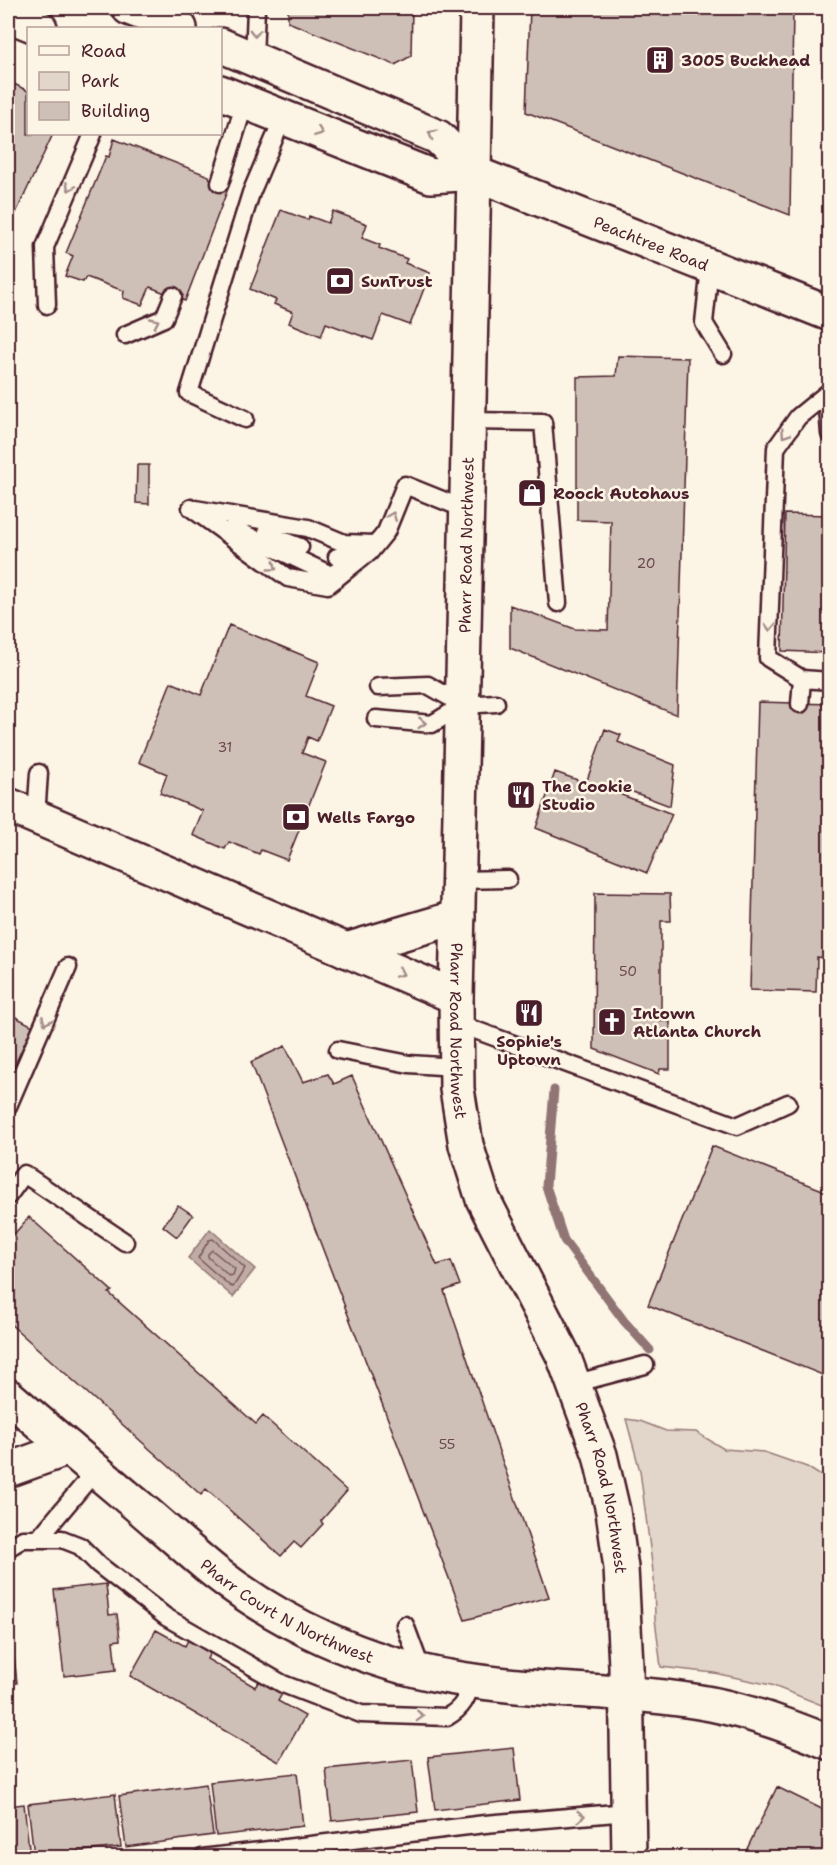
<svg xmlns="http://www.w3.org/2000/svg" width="837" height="1865" viewBox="0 0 837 1865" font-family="'Shantell Sans',sans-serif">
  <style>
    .green { fill: #e2d5ca; stroke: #967a7a; stroke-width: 1.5 }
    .water { fill: #c0aca5; stroke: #917474; stroke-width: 1.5 }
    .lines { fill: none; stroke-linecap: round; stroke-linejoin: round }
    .shore { stroke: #79575c; stroke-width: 1.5 }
    .stream { stroke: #917474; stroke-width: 9 }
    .building { fill: #cfc0b7; stroke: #4a1f2b; stroke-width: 1.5 }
    .service-casing { stroke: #4a1f2b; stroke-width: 21 }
    .minor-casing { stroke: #4a1f2b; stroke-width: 38 }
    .tertiary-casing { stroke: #4a1f2b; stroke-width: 38 }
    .trunk-casing { stroke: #4a1f2b; stroke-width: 38 }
    .service { stroke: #fcf5e5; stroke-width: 16 }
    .minor { stroke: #fcf5e5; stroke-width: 33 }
    .tertiary { stroke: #fcf5e5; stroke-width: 33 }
    .trunk { stroke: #fcf5e5; stroke-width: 33 }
    .oneway { stroke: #a38a88 }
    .labels { text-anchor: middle; stroke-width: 5; stroke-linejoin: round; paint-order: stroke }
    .number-label { font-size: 14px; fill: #6b474e }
    .poi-label { font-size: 16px; font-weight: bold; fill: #4a1f2b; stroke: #fcf5e5; text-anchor: start }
    .street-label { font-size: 16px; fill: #4a1f2b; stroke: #fcf5e5 }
  </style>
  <rect width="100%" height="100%" fill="#fcf5e5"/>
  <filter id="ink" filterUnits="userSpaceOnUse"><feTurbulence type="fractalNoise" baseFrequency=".0167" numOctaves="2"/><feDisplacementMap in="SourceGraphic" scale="12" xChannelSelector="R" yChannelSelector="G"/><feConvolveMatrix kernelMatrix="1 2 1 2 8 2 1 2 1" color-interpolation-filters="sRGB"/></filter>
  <g filter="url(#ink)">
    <path class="green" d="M626,1419l14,2 26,10 30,1 28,17 40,3 43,15 22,14v227l-58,-23 -57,-12 -53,-6 -6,-48 -1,-40 -14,-108z"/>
    <path class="water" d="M210,1229l45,40 -22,28 -45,-39z"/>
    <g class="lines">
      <path class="shore" d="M213,1239l32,29 -12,19 -3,-1 -32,-28 11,-18z
        M212,1250l23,19 -2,6 -4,1 -21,-19v-3z"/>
      <path class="stream" d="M554,1090l-8,96 18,54 60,81 26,29"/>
    </g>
    <path class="building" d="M288,8h124l-1,48 -16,9 -107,-43z
      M530,8h263l-3,207 -264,-103z
      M8,81l20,10v43h25l-45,96z
      M114,139l95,37 1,3 19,7 -44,115 -35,-14 -8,18 -19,-7 1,-7 -38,-14 -3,5 -18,-6 8,-20 -7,-3 40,-97 3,1z
      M281,210l27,10 1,-4 19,7 5,-12 34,13 -5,14 18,7 -1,3 28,11 -2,4 25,10 -20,52 -27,-10 -10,25 -47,-17 -5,13 -32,-13 4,-11 -19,-8 2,-4 -26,-11z
      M618,356l70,2 -11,357 -167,-67v-43l65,24 33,1 3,-109 -34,-1v-143l39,-1z
      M137,465h12v39l-13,-1z
      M785,514l45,1v138l-48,-2z
      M229,625l90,37 -13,34 25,10 -14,35 -9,-4 -6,16 24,9 -39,98 -26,-10 -2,4 -30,-12 -4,7 -32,-14 10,-24 -43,-18 7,-19 -28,-12 32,-80 30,13z
      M758,702l72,2v254l-13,-1 -1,35 -66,-2z
      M605,729l16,6 -3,7 57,23 -5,41 -61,-23 -3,6 66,25 -25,59 -111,-45 19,-56 31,11z
      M595,893l75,1 1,27h-10v100l9,1v47h-10l-1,5 -65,-25z
      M8,1013l25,13 -25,54z
      M285,1046l18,36 25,-8 6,10 18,-8 85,189 14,-4 9,24 -16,6 105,306 -84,23 -214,-558z
      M712,1146l118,47v185l-182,-73z
      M178,1205l15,10 -16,22 -14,-11z
      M29,1217l83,74 -3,2 147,131 7,-8 84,75 -26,30 2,3 -22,24 -7,-6 -13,14 -75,-67 -5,6 -193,-173v-81z
      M106,1584l3,31 8,-1 3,26 -7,1 3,29 -52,6 -10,-86z
      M8,1599l9,84 -9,1z
      M156,1630l29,16 3,-6 22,13 -3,6 48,28 4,-6 23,13 -4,7 27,15 -26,46 -149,-86z
      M514,1748l6,52 -85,10 -7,-53z
      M412,1760l6,52 -86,9 -6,-52z
      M297,1773l6,53 -87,10 -6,-54z
      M206,1784l7,51 -87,12 -7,-51z
      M777,1787l53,26v45h-70l-14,-7z
      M115,1794l6,53 -87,9 -6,-52z
      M24,1804l6,53 -22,1v-52z"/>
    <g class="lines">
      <g class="service-casing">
        <path id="service" d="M254,59l2,-51
          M220,183l25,-81
          M710,267l-6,56 19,31
          M47,305l-2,-58 48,-113
          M125,335l39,-17 9,-22
          M830,391l-32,26 -22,31 -8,210 34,21 28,2
          M827,394l3,40
          M245,419l-56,-26 62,-200 32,-75
          M469,421l74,1 15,181
          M191,508l97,70 40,7 37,-30
          M195,509l113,19 36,15 32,1
          M232,528l99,47 13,-8
          M266,534l34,13
          M337,557l32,-4 17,-21 19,-47 62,25
          M378,687l50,-2 35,20
          M800,704l2,-25
          M376,719l56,5 31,-19 33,-2
          M36,817l3,-44
          M459,880l49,-1
          M456,1023l281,103 51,-23
          M338,1050l71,14 47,3
          M8,1106l60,-139
          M8,1196l16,-22 101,68
          M573,1384l72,-19
          M39,1538l57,-68
          M8,1548l15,-9h39l18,7 19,19 67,52 117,67 78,30 86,3c16,-9 20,-19 25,-36
          M405,1625l17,46
          M202,1858l283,-34 143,-12"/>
      </g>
      <g class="minor-casing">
        <g id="minor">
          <path id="s1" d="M474,173l-18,824 1,92 9,56 17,54 80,156 37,100 13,56 8,57 5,98 3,192"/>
          <path d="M8,805l448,192"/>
          <path d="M346,950l112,-33"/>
          <path id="s2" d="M8,1396c43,37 86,73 130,110 26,22 51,45 77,66 66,52 151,91 234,105 87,16 176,11 262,27 40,8 81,23 119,39"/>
          <path d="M8,1470l61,-22"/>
        </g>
      </g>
      <g class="tertiary-casing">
        <path id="tertiary" d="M474,173l3,-165"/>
      </g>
      <g class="trunk-casing">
        <g id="trunk">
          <path d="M129,8l51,20"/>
          <path d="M8,15l32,13"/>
          <path id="s3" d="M220,45l218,92 36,36 356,141"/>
          <path d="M220,92l211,84 43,-3"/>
        </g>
      </g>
      <use href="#service" class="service"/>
      <use href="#minor" class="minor"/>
      <use href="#tertiary" class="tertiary"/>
      <use href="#trunk" class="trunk"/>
    </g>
    <defs><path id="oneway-chevron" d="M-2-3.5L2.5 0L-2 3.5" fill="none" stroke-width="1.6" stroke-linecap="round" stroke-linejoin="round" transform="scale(1.5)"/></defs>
    <g class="oneway">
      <use href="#oneway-chevron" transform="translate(255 33) rotate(92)"/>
      <use href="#oneway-chevron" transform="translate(319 132) rotate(21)"/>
      <use href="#oneway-chevron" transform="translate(432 134) rotate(-152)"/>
      <use href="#oneway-chevron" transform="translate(70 187) rotate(113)"/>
      <use href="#oneway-chevron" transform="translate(155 322) rotate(-25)"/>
      <use href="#oneway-chevron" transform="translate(785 434) rotate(124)"/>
      <use href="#oneway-chevron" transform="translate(392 516) rotate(-68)"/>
      <use href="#oneway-chevron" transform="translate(273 567) rotate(36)"/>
      <use href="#oneway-chevron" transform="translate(770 627) rotate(92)"/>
      <use href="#oneway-chevron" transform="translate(422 723) rotate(4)"/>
      <use href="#oneway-chevron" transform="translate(400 973) rotate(23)"/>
      <use href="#oneway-chevron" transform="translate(46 1021) rotate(113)"/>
      <use href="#oneway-chevron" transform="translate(420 1716) rotate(2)"/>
      <use href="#oneway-chevron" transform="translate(581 1816) rotate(-5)"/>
    </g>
  </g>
  <defs>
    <g id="building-square" transform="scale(1.5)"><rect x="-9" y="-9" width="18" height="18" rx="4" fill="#4a1f2b" stroke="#fcf5e5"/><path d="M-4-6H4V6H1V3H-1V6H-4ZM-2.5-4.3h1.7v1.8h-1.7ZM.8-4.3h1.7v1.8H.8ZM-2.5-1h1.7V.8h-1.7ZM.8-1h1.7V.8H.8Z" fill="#fff"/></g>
    <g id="bank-square" transform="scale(1.5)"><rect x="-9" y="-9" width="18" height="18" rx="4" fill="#4a1f2b" stroke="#fcf5e5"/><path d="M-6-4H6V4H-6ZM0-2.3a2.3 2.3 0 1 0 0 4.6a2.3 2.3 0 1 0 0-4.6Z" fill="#fff"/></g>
    <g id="shop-square" transform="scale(1.5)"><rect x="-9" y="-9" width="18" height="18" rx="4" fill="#4a1f2b" stroke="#fcf5e5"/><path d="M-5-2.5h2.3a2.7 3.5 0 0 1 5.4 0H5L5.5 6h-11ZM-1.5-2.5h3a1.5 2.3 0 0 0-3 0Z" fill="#fff"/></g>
    <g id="restaurant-square" transform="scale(1.5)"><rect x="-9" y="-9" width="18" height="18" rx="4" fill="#4a1f2b" stroke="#fcf5e5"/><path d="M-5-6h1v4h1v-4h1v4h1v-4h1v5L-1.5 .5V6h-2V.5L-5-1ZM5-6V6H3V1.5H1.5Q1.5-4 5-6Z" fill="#fff"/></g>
    <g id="church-square" transform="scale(1.5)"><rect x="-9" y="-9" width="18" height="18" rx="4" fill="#4a1f2b" stroke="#fcf5e5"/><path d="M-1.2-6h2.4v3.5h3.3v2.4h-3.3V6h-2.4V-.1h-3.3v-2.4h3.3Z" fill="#fff"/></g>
  </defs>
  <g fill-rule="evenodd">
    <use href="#building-square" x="660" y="60"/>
    <use href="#bank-square" x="340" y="281"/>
    <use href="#shop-square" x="532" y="493"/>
    <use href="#restaurant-square" x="521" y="795"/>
    <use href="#bank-square" x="296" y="817"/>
    <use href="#restaurant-square" x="529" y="1013"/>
    <use href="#church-square" x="612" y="1022"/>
  </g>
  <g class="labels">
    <g class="number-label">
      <text x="646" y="568">20</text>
      <text x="225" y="752">31</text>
      <text x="628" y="976">50</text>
      <text x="447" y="1449">55</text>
    </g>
    <g class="poi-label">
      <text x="681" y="66">3005 Buckhead</text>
      <text x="361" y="287">SunTrust</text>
      <text x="553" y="499">Roock Autohaus</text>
      <text x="542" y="792">The Cookie<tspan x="542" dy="18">Studio</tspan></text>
      <text x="317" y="823">Wells Fargo</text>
      <text x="633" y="1019">Intown<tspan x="633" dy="18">Atlanta Church</tspan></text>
      <text x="529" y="1047" text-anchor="middle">Sophie's<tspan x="529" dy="18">Uptown</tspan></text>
    </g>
    <g class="street-label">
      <text dy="6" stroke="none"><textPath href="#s3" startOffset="478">Peachtree Road</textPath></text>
      <text transform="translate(466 545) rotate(-89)" y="6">Pharr Road Northwest</text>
      <text dy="6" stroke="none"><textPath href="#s1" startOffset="858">Pharr Road Northwest</textPath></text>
      <text dy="6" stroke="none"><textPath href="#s1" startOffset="1344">Pharr Road Northwest</textPath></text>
      <text dy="6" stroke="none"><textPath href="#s2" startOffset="354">Pharr Court N Northwest</textPath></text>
    </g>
  </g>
  <rect width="837" height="1865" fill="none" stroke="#fcf5e5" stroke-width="30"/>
  <rect x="15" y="15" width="807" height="1835" fill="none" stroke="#4a1f2b" stroke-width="2" filter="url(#ink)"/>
  <rect x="27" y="27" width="195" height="108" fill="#fcf5e5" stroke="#b59f9b" stroke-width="1.5"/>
  <rect x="39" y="46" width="30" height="9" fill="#fcf5e5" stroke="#b59f9b" stroke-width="1.5"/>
  <text x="81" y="57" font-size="18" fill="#4a1f2b">Road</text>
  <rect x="39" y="72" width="30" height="18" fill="#e2d5ca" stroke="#b59f9b" stroke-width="1.5"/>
  <text x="81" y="87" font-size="18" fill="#4a1f2b">Park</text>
  <rect x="39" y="102" width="30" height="18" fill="#cfc0b7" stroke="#b59f9b" stroke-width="1.5"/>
  <text x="81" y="117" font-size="18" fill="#4a1f2b">Building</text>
</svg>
